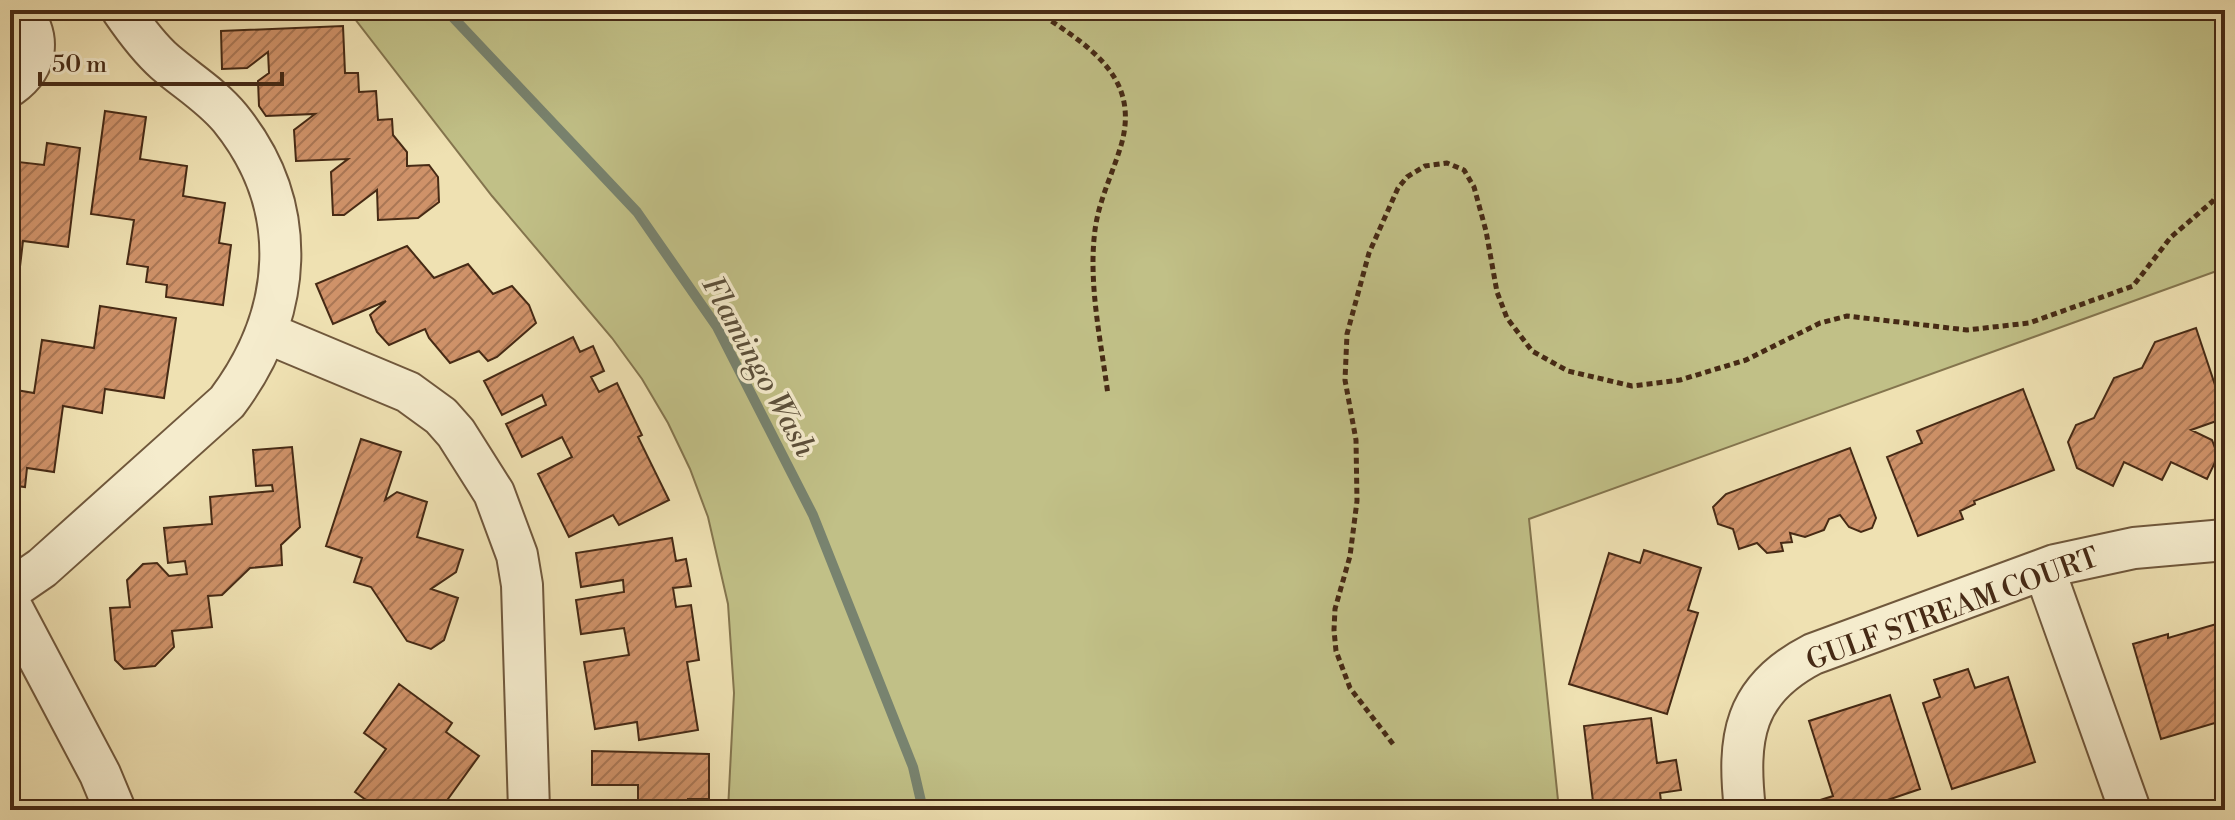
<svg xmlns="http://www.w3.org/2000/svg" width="2235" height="820" viewBox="0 0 2235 820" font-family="'Libre Bodoni',serif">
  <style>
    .green { fill: #c1c087; stroke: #84754e; stroke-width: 2 }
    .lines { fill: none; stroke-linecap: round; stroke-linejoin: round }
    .stream { stroke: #78836f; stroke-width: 10 }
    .building { fill: url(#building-hatch); stroke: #462a15; stroke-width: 2 }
    .minor-casing { stroke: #70583c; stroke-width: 44 }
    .path { stroke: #462a15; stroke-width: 5; stroke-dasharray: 6 4; stroke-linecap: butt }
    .minor { stroke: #f5eccd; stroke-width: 40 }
    .labels { text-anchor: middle; stroke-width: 7; stroke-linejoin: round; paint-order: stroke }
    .street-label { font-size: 28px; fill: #462a15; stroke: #f5eccd }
    .water-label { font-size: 30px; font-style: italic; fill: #5b4f3a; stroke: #f5eccd }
  </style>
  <defs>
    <pattern id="building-hatch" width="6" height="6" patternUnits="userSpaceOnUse" patternTransform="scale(2)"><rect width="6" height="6" fill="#cf9269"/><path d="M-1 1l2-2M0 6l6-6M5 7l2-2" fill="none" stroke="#a75"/></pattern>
  </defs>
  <rect width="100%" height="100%" fill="#efe1b2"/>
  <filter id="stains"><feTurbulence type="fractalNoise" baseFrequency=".0025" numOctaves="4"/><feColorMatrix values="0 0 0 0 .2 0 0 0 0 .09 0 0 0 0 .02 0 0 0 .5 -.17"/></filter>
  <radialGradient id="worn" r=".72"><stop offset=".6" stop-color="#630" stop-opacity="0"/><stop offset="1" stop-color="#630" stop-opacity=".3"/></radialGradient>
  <path class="green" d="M348,10h1877v258l-696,251 30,291h-831l6,-117 -6,-89 -20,-87 -18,-48 -22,-46 -26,-44 -30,-41 -120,-142z"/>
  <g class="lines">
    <path class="stream" d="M446,10l191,202 80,115 96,188 100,252 10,43"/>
  </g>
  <path class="building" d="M343,26l2,47h13l1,19 17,-1 2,29 14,-1 1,16 14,17v14l22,-1 9,12 1,25 -21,16 -40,2 -1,-30 -33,25h-11l-2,-43 17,-13 -52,2 -2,-31 21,-16 -49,2 -7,-10 -1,-25 11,-8 -1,-21 -21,16 -25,1 -1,-38z
    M105,111l41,6 -6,42 47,7 -4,30 42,7 -6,40 12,2 -8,60 -57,-8 1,-12 -21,-3 2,-15 -21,-3 7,-44 -43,-6z
    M47,143l33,5 -12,99 -45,-6 -6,51 -7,-1v-130l34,4z
    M407,246l27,32 34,-14 25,30 19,-8 17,19 7,18 -39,34 -9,4 -9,-10 -29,12 -21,-25 -4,-9 -36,16 -12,-13 -7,-17 16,-14 -53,23 -17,-40z
    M100,306l76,12 -12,80 -59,-9 -3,24 -39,-7 -9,66 -27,-4 -2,19 -15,-2v-96l24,4 8,-53 52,8z
    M2196,328l29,87v3l-34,12 21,10 6,16 -11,23 -36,-17 -9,18 -38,-18 -11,24 -36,-18 -9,-26 8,-17 18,-7 20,-40 28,-10 13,-26z
    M573,337l7,15 13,-6 11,25 -13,6 8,15 18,-9 25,52 -4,2 31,63 -50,25 -6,-10 -44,22 -31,-63 34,-17 -10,-20 -40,20 -16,-33 40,-19 -4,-10 -40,20 -18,-34z
    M2023,389l31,81 -80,31 1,3 -15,7 3,8 -45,17 -31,-79 35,-14 -5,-12z
    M361,439l40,13 -16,48 12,-8 30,10 -10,35 46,13 -7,22 -25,17 27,9 -14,42 -13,9 -24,-8 -36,-54 -17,-5 8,-24 -36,-12z
    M292,447l8,80 -19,18 1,20 -32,3 -28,27 -14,1 4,31 -40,4 2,16 -19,19 -31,3 -9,-9 -5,-52 20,-1 -3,-27 16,-16 14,-1 12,13 18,-2 -2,-13 -17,2 -4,-35 48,-4 -2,-27 63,-6 -1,-6 -16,1 -3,-36z
    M1850,448l26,70 -4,10 -11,4 -12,-5 -9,-12 -11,4 -5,11 -19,7 -15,-4 2,9 -11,1 2,8 -16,2 -10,-10 -18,6 -6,-20 -15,-5 -5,-17 13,-13z
    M672,538l4,23 10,-2 5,27 -18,2 3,19 15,-2 8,55 -12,2 11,68 -59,10 -2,-18 -42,7 -11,-67 45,-7 -5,-27 -43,6 -5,-34 48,-8 -1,-12 -42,7 -5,-34z
    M1644,550l57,18 -13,42 10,3 -31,101 -98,-30 40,-131 31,10z
    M2220,623l5,17v80l-64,19 -28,-95 35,-10v4z
    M1968,669l7,19 33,-11 27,85 -83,27 -29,-86 17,-6 -6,-17z
    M399,684l53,39 -6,9 33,24 -39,54h-60l-25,-18 31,-43 -22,-16z
    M1890,695l30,94 -62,21h-42l-2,-8 19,-6 -24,-75z
    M1651,718l6,45 19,-3 5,30 -21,3 2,17h-68l-10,-84z
    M592,751l117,3v45h-21v11h-96v-10l46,1v-16h-46z"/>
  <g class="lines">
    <g class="minor-casing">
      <path id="minor" d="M10,86c28,-20 32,-50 9,-76
        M267,333l141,59 33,24 15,17 38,60 23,62 5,30 7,225
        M2044,569l86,241
        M10,590l32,-22 185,-166c66,-88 75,-195 3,-284 -18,-22 -43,-37 -65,-56 -17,-15 -30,-33 -43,-52
        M10,604l90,170 15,36
        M1745,810c-8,-72 -2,-120 68,-156l242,-89 79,-17 91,-8"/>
    </g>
    <path class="path" d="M1035,10c48,33 105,63 87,132 -8,29 -23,57 -27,88 -7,54 6,111 13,165
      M1393,744l-43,-56 -14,-37 -2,-21 1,-21 15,-53 7,-55 -1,-61 -11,-60 2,-46 22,-81 29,-65 9,-11 18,-11 22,-3 17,7 10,17 12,44 11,61 10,26 25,33 36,20 64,15 48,-6 66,-20 74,-37 27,-7 120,14 62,-7 104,-37 38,-49 42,-36 12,-21"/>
    <use href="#minor" class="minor"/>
  </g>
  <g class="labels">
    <g class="street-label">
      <text transform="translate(1952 608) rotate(-20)" y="10">GULF STREAM COURT</text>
    </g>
    <g class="water-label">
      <text transform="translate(759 366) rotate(61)" y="10">Flamingo Wash</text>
    </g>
  </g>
  <rect width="2235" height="820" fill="none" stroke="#efe1b2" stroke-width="40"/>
  <rect x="12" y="12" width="2211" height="796" fill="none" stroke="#462a15" stroke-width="4"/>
  <rect x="20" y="20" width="2195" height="780" fill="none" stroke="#462a15" stroke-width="2"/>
  <path d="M40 72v12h242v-12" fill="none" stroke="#462a15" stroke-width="4"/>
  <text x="52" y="72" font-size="24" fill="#462a15" stroke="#f5eccd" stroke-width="6" paint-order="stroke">50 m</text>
  <rect width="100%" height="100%" filter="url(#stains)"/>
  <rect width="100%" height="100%" fill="url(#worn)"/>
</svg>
